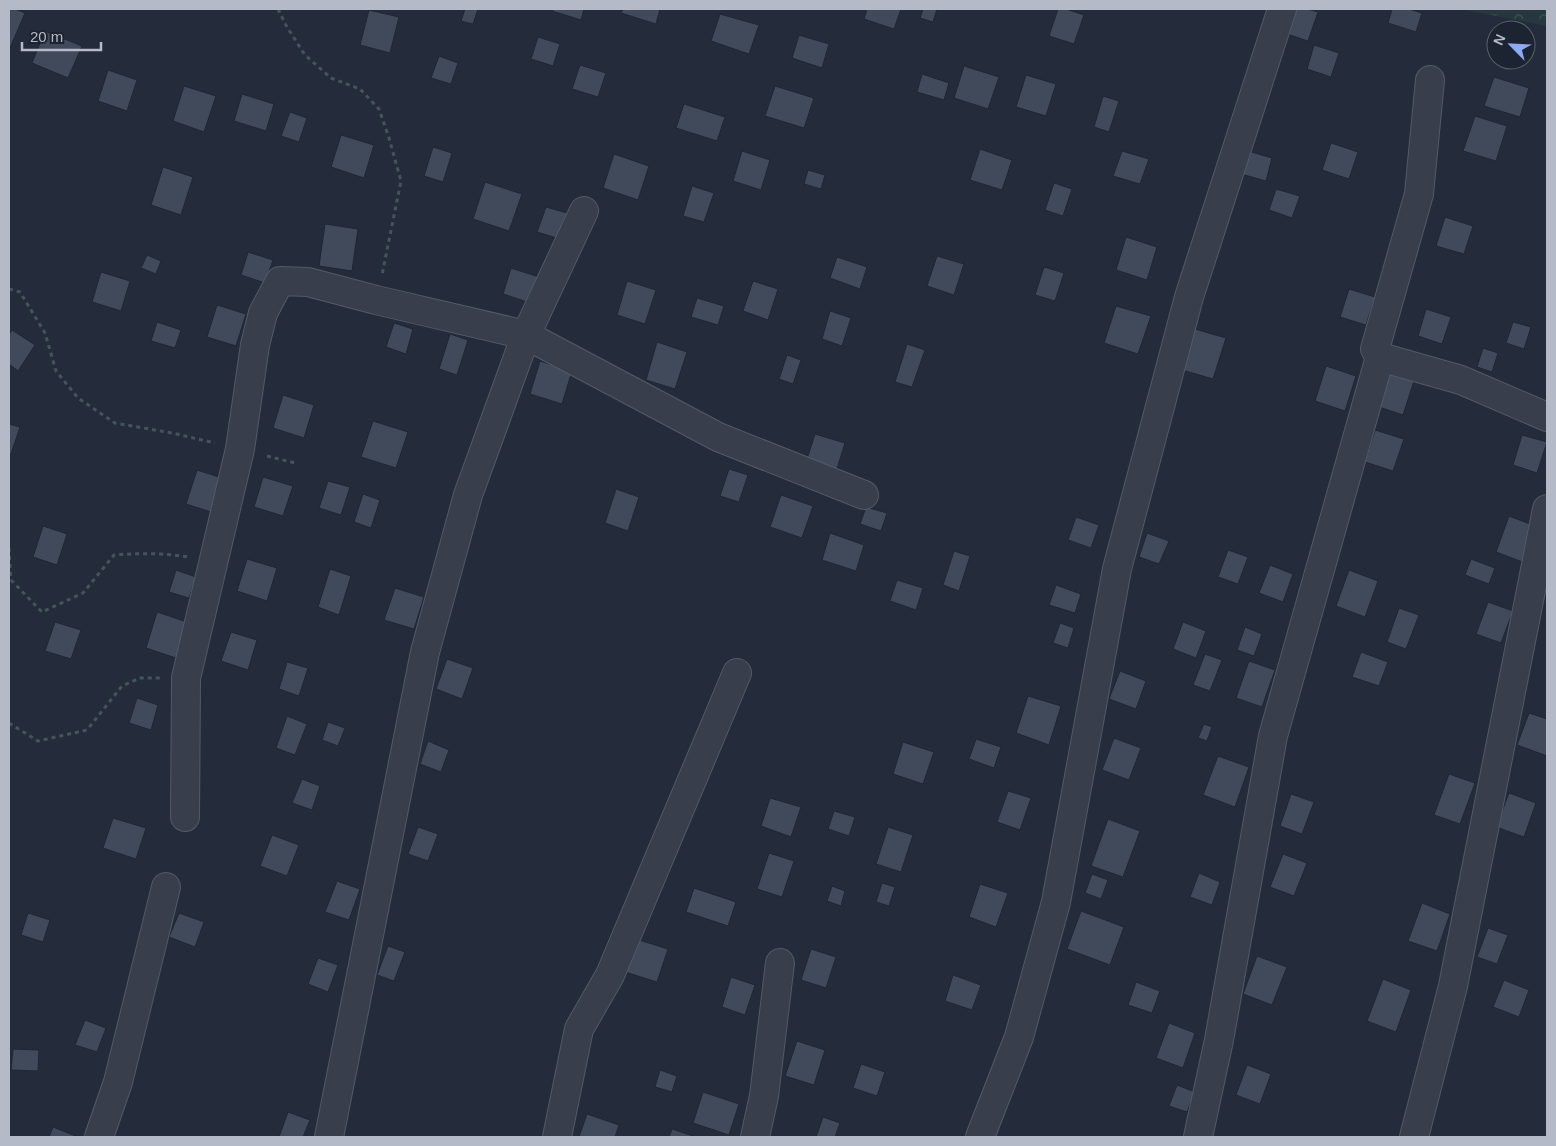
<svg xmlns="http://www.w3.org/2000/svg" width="1556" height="1146" viewBox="0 0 1556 1146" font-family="Arial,sans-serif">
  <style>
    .forest { fill: url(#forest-crowns) }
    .building { fill: #404a5b; stroke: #1f2633 }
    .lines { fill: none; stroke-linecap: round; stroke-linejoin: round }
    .minor-casing { stroke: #535a67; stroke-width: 30 }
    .path { stroke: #44555a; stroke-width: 3; stroke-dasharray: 4 4; stroke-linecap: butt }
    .minor { stroke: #383e4c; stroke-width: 28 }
  </style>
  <defs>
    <pattern id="forest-crowns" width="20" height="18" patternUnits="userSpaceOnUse" patternTransform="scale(1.25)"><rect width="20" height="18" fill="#26383d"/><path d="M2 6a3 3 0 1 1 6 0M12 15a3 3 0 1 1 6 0" fill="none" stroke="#435358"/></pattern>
  </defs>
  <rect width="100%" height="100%" fill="#242c3c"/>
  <path class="forest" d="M1461,9h86v17z"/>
  <path class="building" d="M9,9h6l10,4 -15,35h-1z
    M465,9h13l-5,15 -12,-3z
    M553,9h31l-3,11 -29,-9z
    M623,9h37l-4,15 -35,-11z
    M867,9h34l-7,20 -30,-10z
    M923,9h14l-4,13 -13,-4z
    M1058,9h8l18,6 -10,29 -25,-8z
    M1289,9h18l11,3 -10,29 -27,-9z
    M1392,9h17l13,4 -6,19 -28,-9z
    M369,10l30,7 -9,36 -30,-8z
    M720,14l39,11 -10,29 -38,-13z
    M45,31l37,15 -14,32 -36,-15z
    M799,35l30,9 -7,24 -30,-10z
    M538,37l22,7 -7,22 -22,-7z
    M1314,45l25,8 -8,24 -24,-8z
    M439,56l19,7 -7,21 -20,-6z
    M580,65l26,8 -8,24 -26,-8z
    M964,66l35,11 -11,32 -34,-11z
    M108,70l29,10 -10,31 -29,-10z
    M922,74l27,9 -5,17 -27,-8z
    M1026,75l30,9 -10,32 -30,-9z
    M1494,77l35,11 -9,29 -36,-11z
    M184,86l32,10 -12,36 -31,-11z
    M775,86l39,12 -10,30 -39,-12z
    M242,94l32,10 -8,27 -32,-10z
    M1103,96l16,5 -10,31 -15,-5z
    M684,104l41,13 -8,24 -41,-13z
    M290,112l17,6 -8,24 -18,-6z
    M1475,116l32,10 -11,35 -33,-10z
    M341,135l33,10 -10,33 -33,-11z
    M1331,143l27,9 -9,27 -27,-9z
    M433,147l19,6 -9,29 -19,-6z
    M980,149l32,11 -10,30 -32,-10z
    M742,151l28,9 -9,30 -28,-9z
    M1122,151l27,8 -9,25 -27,-8z
    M1248,151l24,7 -6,23 -25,-7z
    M614,154l35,12 -11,34 -35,-12z
    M163,167l30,10 -12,38 -30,-10z
    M808,170l17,5 -4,14 -17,-5z
    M485,182l37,12 -13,37 -36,-12z
    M1054,183l18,6 -9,27 -18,-6z
    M692,186l22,7 -10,29 -21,-6z
    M1276,189l24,7 -8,22 -23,-8z
    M546,207l25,7 -8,26 -26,-8z
    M1445,217l28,9 -9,28 -28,-8z
    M325,224l33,5 -6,42 -33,-5z
    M1126,237l31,10 -10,33 -31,-10z
    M248,252l25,8 -8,23 -24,-8z
    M147,255l14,6 -5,13 -15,-6z
    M937,256l27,8 -10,31 -27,-9z
    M837,257l30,10 -7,22 -30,-11z
    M1044,267l20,6 -9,28 -20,-6z
    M511,268l28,9 -9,26 -27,-9z
    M101,272l29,9 -9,30 -29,-9z
    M627,281l29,9 -11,34 -28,-9z
    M753,281l25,8 -10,31 -25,-9z
    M1349,289l26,8 -9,28 -26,-8z
    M697,298l27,8 -6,19 -27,-8z
    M217,305l29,9 -10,32 -29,-9z
    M1116,306l35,10 -13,38 -34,-11z
    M1426,309l25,8 -9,27 -24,-8z
    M830,311l21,7 -9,28 -20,-7z
    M157,322l24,8 -6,18 -24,-7z
    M1513,322l18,5 -7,22 -18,-6z
    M394,323l19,6 -7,25 -20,-7z
    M1195,329l31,9 -13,41 -31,-9z
    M12,330l23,15 -17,26 -9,-7v-29z
    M450,334l18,6 -11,35 -18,-6z
    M657,342l30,10 -12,37 -29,-9z
    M907,344l18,6 -13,37 -17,-5z
    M1483,348l15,5 -6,19 -15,-5z
    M787,355l14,5 -8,24 -14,-5z
    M540,361l32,10 -10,33 -32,-10z
    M1326,366l30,10 -11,35 -30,-10z
    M1390,373l24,8 -11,34 -24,-8z
    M283,395l31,10 -10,33 -31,-10z
    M373,421l35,11 -12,36 -35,-11z
    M9,424l11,3 -9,27 -2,-1z
    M1375,430l29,9 -11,32 -28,-9z
    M815,434l30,9 -9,29 -30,-10z
    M1522,435l25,7 -10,31 -24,-8z
    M729,469l19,6 -9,27 -19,-6z
    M197,470l25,8 -11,34 -25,-8z
    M263,477l30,9 -10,30 -29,-9z
    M328,481l22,6 -9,28 -22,-7z
    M616,489l23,8 -11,34 -23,-8z
    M363,494l17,6 -9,28 -17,-6z
    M781,495l32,11 -11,32 -32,-11z
    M866,507l21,6 -6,18 -21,-7z
    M1509,516l29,11 -13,36 -29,-11z
    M1076,517l23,8 -8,23 -23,-8z
    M43,526l24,8 -10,31 -24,-8z
    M830,533l34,12 -8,26 -34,-11z
    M1147,533l22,8 -10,23 -20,-7z
    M1228,550l20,7 -10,27 -20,-7z
    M954,551l16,5 -11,35 -16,-6z
    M247,559l30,9 -10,33 -30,-10z
    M1471,559l24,9 -6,16 -24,-9z
    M1270,565l23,9 -10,28 -24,-9z
    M330,569l21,7 -12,39 -21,-8z
    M176,570l20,7 -7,21 -20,-6z
    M1349,570l29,11 -13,36 -29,-11z
    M897,580l26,8 -7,22 -26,-9z
    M1056,585l25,9 -6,19 -26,-8z
    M395,588l29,9 -10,32 -30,-9z
    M1488,602l25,9 -12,32 -25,-9z
    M1399,608l20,7 -13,34 -19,-7z
    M157,612l30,10 -11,36 -30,-10z
    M55,622l26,8 -10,29 -26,-8z
    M1183,622l23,9 -10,27 -23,-9z
    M1060,623l14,5 -6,20 -15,-5z
    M1245,627l17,7 -8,22 -17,-6z
    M231,632l26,8 -9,30 -27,-9z
    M1361,652l27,10 -9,24 -27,-9z
    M1205,654l17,6 -12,31 -17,-6z
    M447,659l26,9 -11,31 -26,-10z
    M1249,661l26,9 -13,37 -26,-9z
    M287,662l21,6 -9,28 -20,-7z
    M1120,671l26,10 -10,28 -27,-10z
    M1028,696l33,10 -12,39 -33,-12z
    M137,698l21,7 -7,25 -22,-7z
    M1529,713l18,6v37l-30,-11z
    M287,716l20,8 -12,31 -19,-7z
    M328,722l17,6 -7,18 -16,-6z
    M1204,724l8,3 -5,14 -9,-3z
    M1114,738l27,10 -12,32 -27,-10z
    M976,739l25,8 -7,21 -25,-9z
    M428,741l21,9 -8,22 -21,-8z
    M903,742l31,10 -11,32 -30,-10z
    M1218,756l31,11 -14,40 -32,-12z
    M1449,774l26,9 -15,41 -26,-9z
    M302,779l18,7 -8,24 -20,-7z
    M1008,791l23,7 -11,32 -23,-8z
    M1509,793l27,10 -12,34 -28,-10z
    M1291,794l23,8 -12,32 -22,-8z
    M770,798l31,9 -10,30 -30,-11z
    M834,811l21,6 -6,19 -21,-7z
    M113,818l33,10 -10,31 -33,-11z
    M1108,819l32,12 -17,46 -32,-11z
    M418,827l20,7 -10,27 -20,-7z
    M888,827l25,8 -12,37 -25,-8z
    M272,835l27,10 -12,31 -27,-10z
    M769,853l25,8 -12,36 -25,-8z
    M1283,854l24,9 -13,33 -24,-9z
    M1199,873l21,9 -8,23 -22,-8z
    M1092,874l16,6 -7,19 -16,-6z
    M337,881l23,8 -11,31 -24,-8z
    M882,883l13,4 -6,19 -13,-4z
    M980,884l28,9 -12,34 -27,-10z
    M832,886l13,5 -4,15 -14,-5z
    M694,888l42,14 -8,24 -42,-14z
    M1422,903l28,11 -13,37 -29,-10z
    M1081,911l43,16 -14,38 -43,-16z
    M28,913l22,7 -7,22 -22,-7z
    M179,913l25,9 -9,25 -26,-10z
    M1488,928l20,7 -11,29 -20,-7z
    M636,939l32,10 -11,33 -32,-10z
    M388,946l17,6 -11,29 -17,-6z
    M811,949l25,8 -10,31 -25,-8z
    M1257,956l30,11 -15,38 -29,-11z
    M318,958l20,7 -10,27 -20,-8z
    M953,975l28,10 -9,25 -27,-9z
    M731,977l24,8 -10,30 -23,-8z
    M1383,979l28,11 -15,42 -29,-11z
    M1504,980l25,10 -10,27 -26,-10z
    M1136,982l24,9 -8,22 -24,-8z
    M85,1020l21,8 -9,24 -22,-7z
    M1169,1023l26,10 -12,35 -27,-10z
    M797,1041l28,9 -11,35 -29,-9z
    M13,1049l26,1 -1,21 -27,-1z
    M861,1064l24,8 -8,24 -24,-8z
    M1247,1065l24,9 -11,30 -24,-9z
    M660,1070l17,6 -5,16 -17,-5z
    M1177,1085l18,7 -8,20 -18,-6z
    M703,1092l36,12 -10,31 -36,-12z
    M288,1112l22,8 -7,17h-24z
    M587,1114l32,11 -4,12h-36z
    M823,1117l17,6 -5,14h-19z
    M53,1127l25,10h-29z
    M672,1129l24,8h-27z"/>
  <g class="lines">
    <g class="minor-casing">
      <path id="minor" d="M1430,80l-11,114 -44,155 5,8 81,23 86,37
        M185,817l1,-139 54,-229 15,-104 8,-32 17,-32 28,1 68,18 150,35 192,102 146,58
        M99,1137l19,-55 48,-195
        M329,1137l96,-485 43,-157 58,-160 58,-124
        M557,1137l22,-108 31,-54 127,-302
        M755,1137l9,-41 16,-133
        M980,1137l39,-100 37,-135 61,-333 72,-272 93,-288
        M1198,1137l21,-97 54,-304 107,-379
        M1414,1137l39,-151 94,-477"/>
    </g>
    <path class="path" d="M278,9l9,18 18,28 26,23 29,11 19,20 10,29 12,43 -19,94
      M9,289l11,3 25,41 11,38 22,27 37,25 57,10 43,10
      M267,456l28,7
      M9,548l2,32 31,32 41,-19 31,-38c25,-2 49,-2 74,2
      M9,723l29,18 49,-11 35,-44 18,-8h21"/>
    <use href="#minor" class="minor"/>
  </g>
  <rect width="1556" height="1146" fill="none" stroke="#b4bac7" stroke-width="20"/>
  <g transform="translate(1511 45) rotate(294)"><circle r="24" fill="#1d2431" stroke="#59606d"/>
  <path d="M0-4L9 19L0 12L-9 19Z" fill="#8cabf4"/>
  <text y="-8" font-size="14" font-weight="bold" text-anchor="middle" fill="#b4bac7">N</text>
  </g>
  <path d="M22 42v8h79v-8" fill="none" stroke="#b4bac7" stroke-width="2.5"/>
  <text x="30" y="42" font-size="15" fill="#b4bac7" stroke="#1d2431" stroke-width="4" paint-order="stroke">20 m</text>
</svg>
